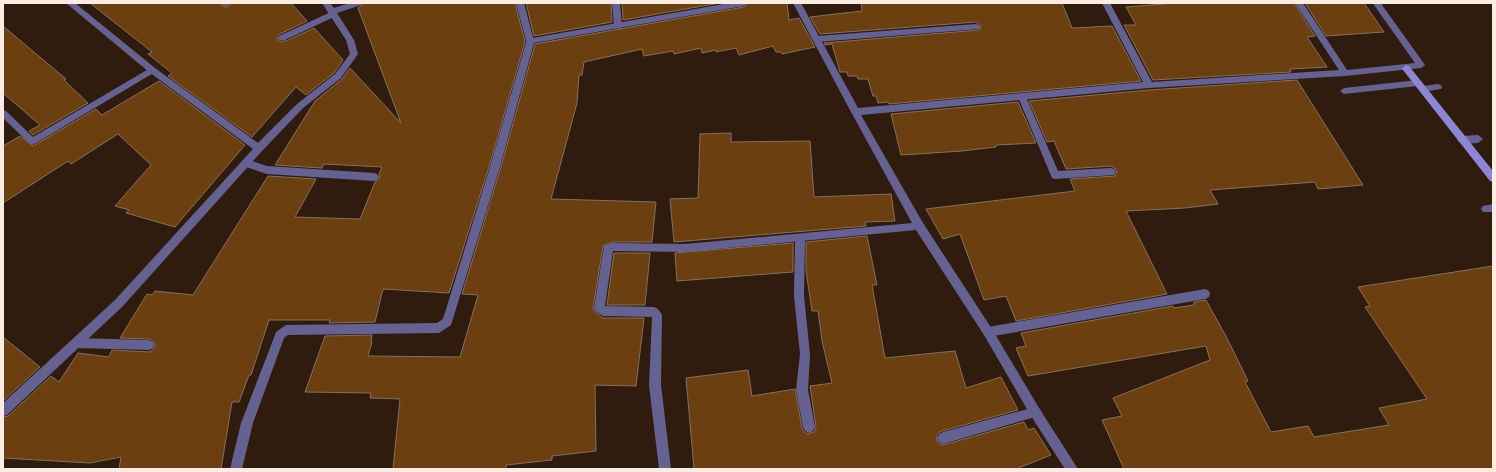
<svg xmlns="http://www.w3.org/2000/svg" width="1496" height="472" viewBox="0 0 1496 472" font-family="'Work Sans',sans-serif">
  <style>
    .building { fill: #6c3f10; stroke: #86705e }
    .lines { fill: none; stroke-linecap: round; stroke-linejoin: round }
    .lane { fill: #656292; fill-rule: evenodd }
    .street { fill: #656292; fill-rule: evenodd }
    .secondary { fill: #8d86d3; fill-rule: evenodd }
  </style>
  <rect width="100%" height="100%" fill="#2f1c0e"/>
  <path class="building" d="M90,3h130l2,3 5,1 5,-4h59l16,18 -29,14 -1,2 1,4h8l28,-13 29,32 -9,13 -28,22 -10,-8 -44,50 -84,-61 4,-3 -24,-19 4,-2z
    M363,3h152l10,39 -36,125 -40,126 -66,-4 -8,33 -46,1 1,-3h-61l-18,55h-2l-10,27h-7l-11,67h-102l2,-12 -31,6 -87,-5v-41l5,-1 43,-40 8,6 19,-29 31,4 3,-7 37,2 5,-3 1,-4 -1,-3 -4,-3 -30,-1 27,-44 5,1 3,-4 38,4 75,-119 48,3 -21,38 65,2 15,-37 5,-4 -1,-4 3,-7 -58,-3 -2,4 -47,-3 40,-64 27,-22 8,-11 51,55 -43,-115 3,-2z
    M526,3h85l1,19 -78,14z
    M622,3h98l-97,17z
    M749,3h38l2,17 10,-2 16,29 -33,7 -1,-2h-5l-3,-6 -34,9 -3,-7 -20,4v-2l-14,3 -1,-5 -27,6 -1,-3 -29,5 -2,-7 -58,13 -2,13h-3l-2,28 -26,96 105,3 -4,40h-40l-9,4 -10,62 1,3 9,7h41l-8,68 -41,-1 1,66 -44,5v4l-46,5v4h-113l7,-70 -30,-1 1,-5 -66,-1 20,-56 47,-1 -1,7h1l-4,14 92,1 18,-62 -16,-1 39,-127 34,-123 209,-37z
    M861,3h201l10,25 40,-2 29,55 -252,23 -1,-2 -10,1 -2,-7h-3l-5,-17h-10l-1,-3h-9l-1,-4h-7l-8,-28 -7,1 -1,-2 155,-13 2,-4 -5,-4 -156,12 -10,-17 52,-6z
    M1176,3h118l21,33 -8,1 20,30 -37,2 1,3 -138,8 -29,-55h12l-10,-18z
    M1305,3h59l20,29 -58,4z
    M3,26l63,53 -2,1 24,23 -55,32 -4,-4 11,-6 -37,-32z
    M1297,80l66,105 -45,4 -3,-7 -105,8 8,14 -33,4 -59,3 41,83 -151,27 -10,-25 -22,4 -24,-66 -17,5 -17,-30 149,-18 -5,-12 45,-3 2,-5 -3,-3 -3,-2 -45,3 -12,-28 -7,1 -18,-41 120,-11z
    M159,81l86,64 -70,82 -49,-14 3,-3 -14,-4 36,-41 -33,-31 -47,30 -3,-3 -65,42v-57l17,-10 13,10 63,-37 6,6z
    M1018,102l18,41 -40,2v2l-34,4 -61,4 -10,-41z
    M731,133v9l79,-1 4,56 77,-3 4,27 -30,1 1,4 -192,16 -4,-43 28,-1 2,-64z
    M867,236l10,49h-5l13,73 70,-7 11,37 35,-11 17,33 -76,21 -4,2 -2,4 2,6 5,2 81,-23 4,8 6,-2 17,27 -35,14h-322l-8,-91 62,-8 4,26 43,-7 7,39 2,4 4,2 6,-2 2,-5 -6,-41 22,-3 -10,-42 -4,-30h-6l-6,-40v-29z
    M793,243v29l-116,9 -2,-28z
    M614,253h36l-5,52h-38z
    M1493,266v203h-369l-22,-49 20,-4 -9,-18 97,-38 -4,-14 -178,30 -12,-28 10,-2 -5,-13 152,-27 1,2 20,-3v-3l12,-2 22,40 20,41 -3,1 26,50 37,-6 6,11 75,-12 -10,-17 48,-9 -62,-92 5,-1 -12,-19z
    M3,337l37,30 -37,34z"/>
  <g class="lines">
    <path class="lane" d="M516,3h8l10,38 -1,2 -3,1 -4,-3z
      M612,3h8l2,23 -1,2 -3,1 -4,-3z
      M333,11l4,3 -1,2 -51,24h-6l-1,-2 1,-2z
      M976,24l3,1 1,2 -1,2 -162,13 -4,-3 4,-3z
      M152,67l4,3 -1,2 -117,70 -6,3 -3,-2 -26,-25v-8l3,1 27,26z
      M1418,80l4,3 -4,3 -74,8 -4,-3 4,-3z
      M1438,84l3,1 1,2 -1,2 -18,3 -4,-3 4,-3z
      M1022,94l4,3 32,74 53,-3 3,1 2,3 -2,3 -59,4 -3,-1 -34,-81z
      M1478,135l5,4 -5,4 -16,1 -5,-4 5,-4z
      M246,159l21,7 107,7 3,1 2,3 -2,3 -3,1 -107,-7 -24,-8 -2,-3 2,-3z
      M1493,204v8h-10l-2,-3 2,-3z
      M800,234l4,1 1,3 -1,58 6,58 -2,36 7,37 -2,4 -4,2 -4,-2 -2,-4 -7,-37 4,-36 -6,-58 1,-58 1,-3z
      M1205,289l4,2 1,3 -1,3 -4,2 -217,38 -4,-2 -1,-3 1,-3 4,-2z
      M76,338l73,2 4,2 1,3 -1,3 -4,2 -73,-2 -4,-2 -1,-3 1,-3z
      M1035,407l4,1 2,4 -2,4 -4,1 -92,27 -4,-2 -2,-4 2,-4 4,-2z"/>
    <path class="street" d="M66,3h9l80,65 103,75 39,-39 38,-30 15,-20 -4,-14 -24,-37h8l4,5 16,-5h12l-1,2 -24,8 17,27 4,14 -17,24 -38,30 -41,43 -139,155 -116,109 -4,1v-13l112,-103 138,-151 -104,-77z
      M221,3h10l-4,3 -5,-1z
      M729,3h19l-4,3 -210,37 -34,124 -49,158 -12,8 -151,2 -4,3 -31,85 -11,46h-12l11,-46 34,-88 1,-3 10,-7 151,-2 6,-4 47,-152 37,-128z
      M793,3h8l57,105 285,-26 -41,-79h8l42,79 187,-12 -44,-67h8l44,67 68,-7 -41,-58 1,-2h8l-1,2 43,60 -4,3 -76,8 -196,12 -288,27 62,108 69,106 47,79 39,61h-13l-34,-53 -47,-81 -68,-105 -231,22 -72,-1 -8,55 49,1 4,2 4,6 -1,70 10,84h-12l-10,-84 3,-68 -49,-1 -8,-5 -1,-3 10,-62 8,-3 73,1 227,-21 -61,-111z"/>
    <path class="secondary" d="M1406,65l3,1 84,105v11l-3,-1 -87,-111 -1,-2z"/>
  </g>
  <rect width="1496" height="472" fill="none" stroke="#faece3" stroke-width="8"/>
</svg>
